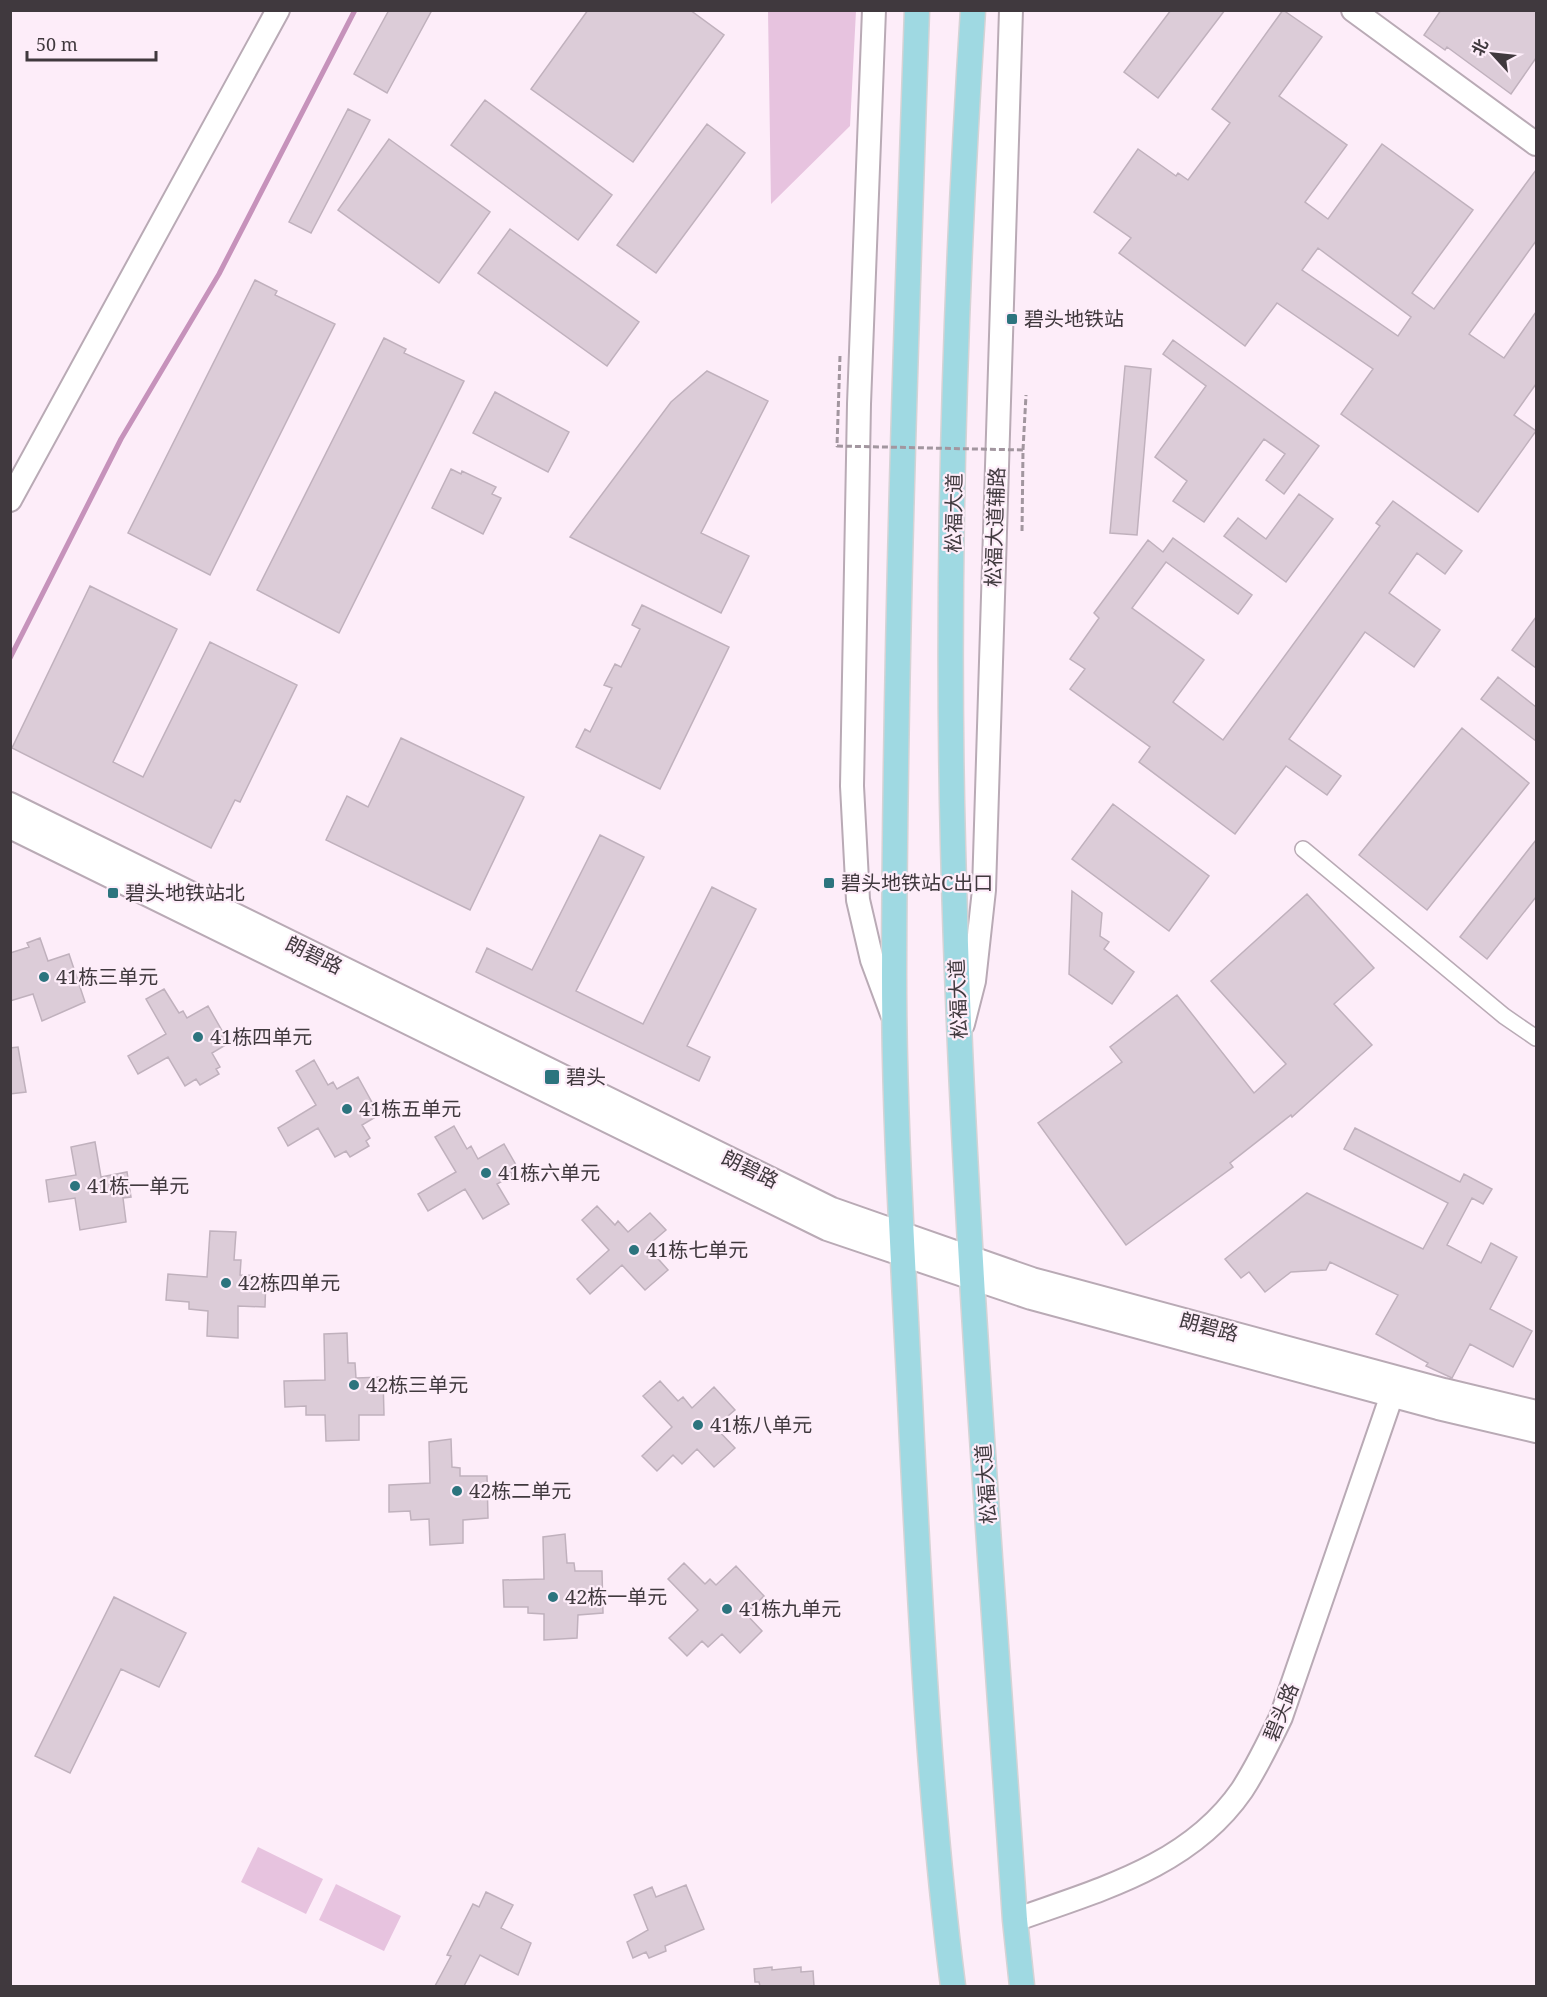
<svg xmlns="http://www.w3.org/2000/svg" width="1547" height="1997" viewBox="0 0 1547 1997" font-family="'Noto Serif','Noto Sans SC',serif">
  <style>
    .green { fill: #e7c3df }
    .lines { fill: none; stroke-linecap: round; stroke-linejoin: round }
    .stream { stroke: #c692bb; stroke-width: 5 }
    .building { fill: #dcccd8; stroke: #c0b1bd; stroke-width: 1.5; fill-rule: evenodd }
    .street-casing { stroke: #b9aab5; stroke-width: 18 }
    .secondary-casing { stroke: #b9aab5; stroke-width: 26 }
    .primary-casing { stroke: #d5d3d5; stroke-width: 27 }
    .path { stroke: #a2969f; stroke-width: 3; stroke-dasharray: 6 3; stroke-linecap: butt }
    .street { stroke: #fff; stroke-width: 15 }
    .secondary { stroke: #fff; stroke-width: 22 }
    .primary { stroke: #9fd9e2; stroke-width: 24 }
    .path-bridge { stroke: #a2969f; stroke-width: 3; stroke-dasharray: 6 3; stroke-linecap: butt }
    .poi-dot { fill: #2c747e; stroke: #fdedf9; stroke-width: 2 }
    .labels { text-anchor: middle; stroke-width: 4.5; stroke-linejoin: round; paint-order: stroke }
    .poi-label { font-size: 20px; fill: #40393e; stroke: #fdedf9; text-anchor: start }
    .street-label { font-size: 20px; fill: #40393e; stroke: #fdedf9 }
  </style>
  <rect width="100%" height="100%" fill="#fdedf9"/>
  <path class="green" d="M768,11h88l-6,115 -79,78z
    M258,1847l65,32 -17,35 -65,-32z
    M336,1884l65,32 -17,35 -65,-31z"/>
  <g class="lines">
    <path class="stream" d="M10,658l111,-219 98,-165 136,-264"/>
  </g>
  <path class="building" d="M389,10h43l-45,83 -33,-19z
    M588,10h102l34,25 -91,127 -102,-73z
    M1171,10h54l-67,88 -34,-26z
    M1283,10l39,27 -43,59 68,49 -42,57 23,17 54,-75 91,66 -61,83 22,16 102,-139v71l-67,93 35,24 32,-46v72l-22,31 22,16 -58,81 -137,-98 32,-45 -96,-66 -32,43 -126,-93 12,-15 -37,-26 44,-63 38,27 2,-3 10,7 42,-57 -18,-14zM1318,248l93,69 -13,19 -96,-66z
    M1441,10h95v48l-25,36 -64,-47 -2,3 -21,-15z
    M485,100l127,95 -34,45 -127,-95z
    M348,109l22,11 -59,113 -22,-11z
    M707,124l38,29 -89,120 -39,-28z
    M389,139l101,73 -51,71 -101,-73z
    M510,229l129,93 -32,44 -129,-93z
    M255,280l22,11 -2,4 60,29 -125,251 -82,-42z
    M384,338l22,11 -2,4 60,28 -125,252 -82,-43z
    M1173,340l146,106 -35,48 -18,-14 19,-26 -21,-15 -60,83 -31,-21 14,-20 -32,-24 51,-71 -43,-32z
    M1125,366l26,3 -14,166 -27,-2z
    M707,371l61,30 -67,132 48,23 -28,57 -151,-76 101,-135z
    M495,392l74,40 -21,40 -75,-39z
    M451,469l10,5 1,-3 34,16 -4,7 9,4 -18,36 -51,-26z
    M1299,494l34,25 -47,63 -62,-46 14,-18 28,21z
    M1393,501l69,50 -17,23 -28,-21 -28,40 51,37 -26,37 -49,-35 -76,107 52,37 -14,19 -41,-29 -51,68 -96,-72 11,-15 -80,-58 15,-20 -15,-10 29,-41 -5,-5 54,-73 15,12 10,-14 79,57 -14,19 -72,-52 -34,46 72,52 -31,42 50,38 157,-214 -4,-3z
    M90,586l87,43 -64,133 30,15 67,-135 87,43 -57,117 -5,-2 -24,48 -199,-100z
    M642,605l87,42 -69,142 -84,-42 9,-18 5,3 22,-44 -8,-3 11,-21 6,3 19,-38 -8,-4z
    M1536,617v51l-24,-18z
    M1498,677l38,30v34l-55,-42z
    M1462,728l67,55 -102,127 -68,-55z
    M401,738l123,59 -54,113 -144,-70 21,-44 21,11z
    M1113,804l96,72 -40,55 -97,-72z
    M600,835l44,22 -68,134 67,33 69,-137 44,22 -69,137 23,11 -11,24 -223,-109 11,-24 45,22z
    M1536,840v57l-49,62 -27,-22z
    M1072,891l30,22 -2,23 9,6 -5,7 30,23 -22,32 -43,-30z
    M1307,894l67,74 -40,36 38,41 -80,72 -1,-2 -61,48 3,4 -107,78 -88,-122 84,-61 -12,-15 67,-52 77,98 32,-29 -75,-83z
    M40,938l8,23 21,-7 16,48 -43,19 -9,-27 -23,7v-48l19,-6 -2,-4z
    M164,989l15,24 4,-2 4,7 21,-12 21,37 -17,10 8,14 -4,2 3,5 -19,11 -4,-6 -11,7 -17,-29 -30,17 -10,-18 38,-22 -20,-35z
    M18,1047l8,45 -16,2v-46z
    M314,1060l14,25 5,-3 4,7 21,-12 21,38 -17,10 8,13 -4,3 3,5 -19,11 -4,-6 -11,6 -17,-29 -30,18 -10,-18 38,-23 -20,-34z
    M454,1126l13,23 4,-3 7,13 26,-15 12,21 -7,3 4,7 -16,9 12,20 -26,15 -18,-30 -37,22 -10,-17 38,-22 -21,-35z
    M1355,1128l105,54 4,-8 28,15 -9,15 -11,-6 -25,47 34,18 10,-20 26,14 -27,52 42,22 -19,36 -43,-23 -18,34 -26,-12 2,-3 -52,-29 22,-39 -68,-33 -4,8 -35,2 -26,20 -16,-20 -8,6 -16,-19 82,-66 116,56 25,-46 -104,-54z
    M95,1142l6,35 26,-5 4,25 -8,1 3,24 -46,8 -5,-32 -26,4 -3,-22 30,-5 -5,-28z
    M597,1206l18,19 3,-4 10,11 22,-19 16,17 -14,12 5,5 -5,5 16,18 -23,20 -23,-25 -32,29 -13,-15 32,-29 -27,-30z
    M210,1231l26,1 -2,28h7l-1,15 26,1 -1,31 -27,-1v32l-31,-2 1,-25 -19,-2v-7l-23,-2 2,-26 39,3z
    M347,1333l1,30h7l1,15 27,-1 1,38h-25v25l-33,1 -1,-26h-19v-9l-21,1 -1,-26 41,-1 -1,-46z
    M660,1381l18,20 5,-4 9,11 22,-21 21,23 -20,17 20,21 -21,19 -17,-18 -15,15 -9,-9 -16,16 -15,-15 30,-29 -29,-31z
    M451,1439l1,28 8,1v8h27l1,42 -25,2v23l-33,2 -1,-26 -18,1 -1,-9 -21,1v-27l41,-2 -1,-41z
    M565,1534l2,29h7l1,8h27l1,42 -25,2 -1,23 -33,2v-26l-16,-1v-6h-24l-1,-27 41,-1 -1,-42z
    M684,1563l21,21 5,-5 6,6 20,-19 28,30 -18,18 16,17 -22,22 -18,-19 -14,13 -6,-6 -15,15 -18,-18 29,-28 -30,-31z
    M114,1597l72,36 -27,54 -38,-18 -51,104 -35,-17z
    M686,1885l18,44 -39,17 1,5 -17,7 -3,-6 -13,6 -6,-16 21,-12 -14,-35 18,-8 4,10z
    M486,1892l27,13 -12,23 30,15 -13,32 -38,-20 -16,31h-29l16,-30 -4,-1 26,-51 6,3z
    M772,1967v3l29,-3v5l12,-1 1,15h-54l-1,-4h-4l-1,-13z"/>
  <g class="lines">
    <g class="street-casing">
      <path id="street" d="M1303,849l201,167 32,22"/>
    </g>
    <g class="secondary-casing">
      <path id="secondary" d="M874,10l-15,394 -7,382 6,114 14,60 20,54
        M1353,10l183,134
        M10,500l268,-490
        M10,804l822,405 200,70 412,111 92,22
        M10,827l817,402 204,69 407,110 98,23
        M963,1024l11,-43 10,-91 27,-880
        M1015,1920c83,-30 174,-53 227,-130 15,-23 27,-48 39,-73l115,-334"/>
    </g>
    <g class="primary-casing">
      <path id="primary" d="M917,10c-11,322 -22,643 -23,965 0,155 11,311 18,466 9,182 18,365 41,545
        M973,10c-18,277 -27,559 -20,836 9,358 38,716 62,1074l7,66"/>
    </g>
    <path class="path" d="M1023,450l3,-55"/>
    <use href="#street" class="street"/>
    <use href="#secondary" class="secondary"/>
    <use href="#primary" class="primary"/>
    <path class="path-bridge" d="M840,356l-3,90 186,4 -1,83"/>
  </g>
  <g class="poi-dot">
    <rect x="1006" y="313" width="12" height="12" rx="3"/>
    <rect x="823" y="877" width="12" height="12" rx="3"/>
    <rect x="107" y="887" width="12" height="12" rx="3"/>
    <circle cx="44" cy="977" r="6"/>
    <circle cx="198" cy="1037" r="6"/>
    <rect x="544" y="1069" width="16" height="16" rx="3"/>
    <circle cx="347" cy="1109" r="6"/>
    <circle cx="486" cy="1173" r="6"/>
    <circle cx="75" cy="1186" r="6"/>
    <circle cx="634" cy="1250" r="6"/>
    <circle cx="226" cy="1283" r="6"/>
    <circle cx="354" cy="1385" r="6"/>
    <circle cx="698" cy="1425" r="6"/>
    <circle cx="457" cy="1491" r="6"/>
    <circle cx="553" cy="1597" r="6"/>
    <circle cx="727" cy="1609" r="6"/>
  </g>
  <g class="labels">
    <g class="poi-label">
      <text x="1024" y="326">碧头地铁站</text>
      <text x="841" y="890">碧头地铁站C出口</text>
      <text x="125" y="900">碧头地铁站北</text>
      <text x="56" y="984">41栋三单元</text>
      <text x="210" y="1044">41栋四单元</text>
      <text x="566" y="1084">碧头</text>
      <text x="359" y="1116">41栋五单元</text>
      <text x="498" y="1180">41栋六单元</text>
      <text x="87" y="1193">41栋一单元</text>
      <text x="646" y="1257">41栋七单元</text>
      <text x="238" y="1290">42栋四单元</text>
      <text x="366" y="1392">42栋三单元</text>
      <text x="710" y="1432">41栋八单元</text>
      <text x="469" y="1498">42栋二单元</text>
      <text x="565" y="1604">42栋一单元</text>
      <text x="739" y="1616">41栋九单元</text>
    </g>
    <g class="street-label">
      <text transform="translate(954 513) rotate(-89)" y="7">松福大道</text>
      <text transform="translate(995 527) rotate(-88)" y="7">松福大道辅路</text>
      <text transform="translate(314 955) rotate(26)" y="7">朗碧路</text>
      <text transform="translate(958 999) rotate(-92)" y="7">松福大道</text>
      <text transform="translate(750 1169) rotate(26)" y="7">朗碧路</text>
      <text transform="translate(1209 1327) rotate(15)" y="7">朗碧路</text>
      <text transform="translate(986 1484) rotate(-94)" y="7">松福大道</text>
      <text transform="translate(1281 1712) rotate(-68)" y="7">碧头路</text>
    </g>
  </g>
  <rect width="1547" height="1997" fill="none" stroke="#40393e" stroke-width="24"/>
  <g transform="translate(1493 54) rotate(297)" stroke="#fdedf9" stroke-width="4.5" paint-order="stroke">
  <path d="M0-4.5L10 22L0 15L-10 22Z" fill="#40393e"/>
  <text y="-9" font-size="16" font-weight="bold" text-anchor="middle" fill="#40393e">北</text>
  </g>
  <path d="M27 51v9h129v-9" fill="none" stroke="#40393e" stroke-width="3"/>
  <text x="36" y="51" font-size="18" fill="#40393e" stroke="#fdedf9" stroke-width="4.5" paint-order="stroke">50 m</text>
</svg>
